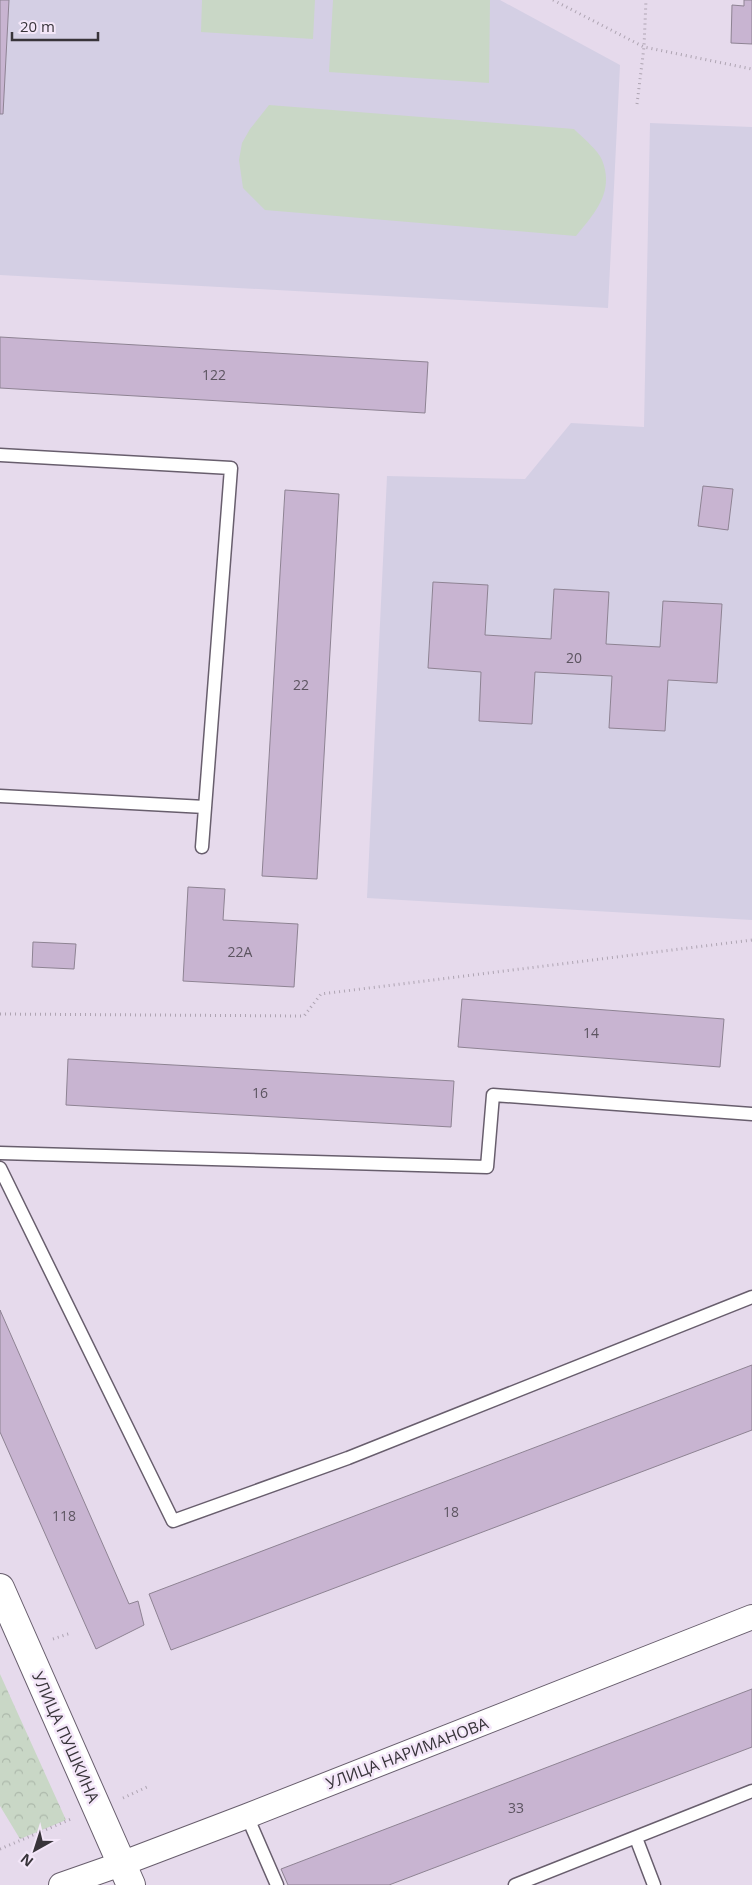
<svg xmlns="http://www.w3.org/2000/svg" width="752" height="1885" viewBox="0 0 752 1885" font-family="'Open Sans',sans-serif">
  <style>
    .education { fill: #d4cfe4 }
    .grass { fill: #c9d7c6 }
    .forest { fill: url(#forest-crowns) }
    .building { fill: #c8b4d1; stroke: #8e8393 }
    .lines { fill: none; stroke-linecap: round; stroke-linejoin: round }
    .service-casing { stroke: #685e6d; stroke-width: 15 }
    .minor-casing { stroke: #685e6d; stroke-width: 26 }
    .tertiary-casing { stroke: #685e6d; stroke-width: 30 }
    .path { stroke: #aea4b2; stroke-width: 3; stroke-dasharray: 1 4; stroke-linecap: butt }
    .service { stroke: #fff; stroke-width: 12 }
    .minor { stroke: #fff; stroke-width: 24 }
    .tertiary { stroke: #fff; stroke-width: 28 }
    .labels { text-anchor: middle; stroke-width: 5; stroke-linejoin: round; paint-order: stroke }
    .number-label { font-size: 14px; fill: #5c5460 }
    .street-label { font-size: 16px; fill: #38343a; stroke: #f4e7f9 }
  </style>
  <defs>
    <pattern id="forest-crowns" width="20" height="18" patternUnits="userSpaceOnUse" patternTransform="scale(1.25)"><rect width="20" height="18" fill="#c9d7c6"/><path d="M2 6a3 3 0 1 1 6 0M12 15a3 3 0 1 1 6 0" fill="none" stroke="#adb9ab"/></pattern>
  </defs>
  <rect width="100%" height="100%" fill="#e6daec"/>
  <path class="education" d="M0,0h500l120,65 -12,243 -608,-33z
    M650,123l102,4v793l-385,-22 20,-422 138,3 46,-56 73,4z"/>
  <path class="grass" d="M202,0h113l-2,39 -112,-7z
    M333,0h157l-1,83 -160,-11z
    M269,105l305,24c7,7 25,22 28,31 13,32 -8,54 -26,76l-311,-26 -22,-22 -4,-28 3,-17 8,-14z"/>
  <path class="forest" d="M0,1674l66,146 -46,19 -20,-33z"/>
  <path class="building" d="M0,0h9l-6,114h-3z
    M744,0h8v44l-21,-1 1,-38 12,1z
    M0,337l428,25 -3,51 -425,-25z
    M703,486l30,3 -5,41 -30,-4z
    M285,490l54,4 -22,385 -55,-3z
    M433,582l55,3 -3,50 66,4 3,-50 55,3 -3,52 54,3 3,-46 59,3 -5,79 -49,-3 -3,51 -56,-3 3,-52 -77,-4 -3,52 -53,-3 2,-49 -53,-4z
    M188,887l37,2 -2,31 75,4 -4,63 -111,-6z
    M33,942l43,2 -2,25 -42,-2z
    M462,999l262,20 -4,48 -262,-20z
    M68,1059l386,22 -3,46 -385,-22z
    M0,1310l129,294 9,-3 6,24 -48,24 -96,-217z
    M752,1365v65l-581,220 -22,-56z
    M752,1689v58l-363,138h-101l-7,-16z"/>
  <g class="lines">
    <g class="service-casing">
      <path id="service" d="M0,455l231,13 -29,379
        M0,796l205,11
        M0,1153l487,14 6,-72 259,19
        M0,1168l173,353 175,-63 404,-161
        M247,1816l30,69
        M636,1838l18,47
        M515,1885l237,-94"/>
    </g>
    <g class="minor-casing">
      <path id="minor" d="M61,1885l60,-21 126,-48 505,-199"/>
    </g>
    <g class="tertiary-casing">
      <path id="tertiary" d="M0,1588l131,297"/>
    </g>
    <path class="path" d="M553,0l91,47 108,22
      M637,104l7,-57 2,-47
      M0,1014l304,2 17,-22 431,-54
      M53,1639l18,-6
      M123,1798l24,-11
      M0,1849l71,-30"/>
    <use href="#service" class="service"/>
    <use href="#minor" class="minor"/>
    <use href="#tertiary" class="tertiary"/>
  </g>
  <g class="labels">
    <g class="number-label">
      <text x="214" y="380">122</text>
      <text x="574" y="663">20</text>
      <text x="301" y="690">22</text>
      <text x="240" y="957">22А</text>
      <text x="591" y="1038">14</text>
      <text x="260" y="1098">16</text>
      <text x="451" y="1517">18</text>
      <text x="64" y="1521">118</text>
      <text x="516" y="1813">33</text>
    </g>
    <g class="street-label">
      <text transform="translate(66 1737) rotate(66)" y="6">УЛИЦА ПУШКИНА</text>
      <text transform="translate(407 1753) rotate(-21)" y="6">УЛИЦА НАРИМАНОВА</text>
    </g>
  </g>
  <g transform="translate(35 1850) rotate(219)" stroke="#f4e7f9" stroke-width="4" paint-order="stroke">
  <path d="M0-4L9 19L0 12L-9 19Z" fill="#38343a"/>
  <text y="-8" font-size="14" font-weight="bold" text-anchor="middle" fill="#38343a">N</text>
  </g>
  <path d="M12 32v8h86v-8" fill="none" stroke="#38343a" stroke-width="2.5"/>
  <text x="20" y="32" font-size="15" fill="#38343a" stroke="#f4e7f9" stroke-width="4" paint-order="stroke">20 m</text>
</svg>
